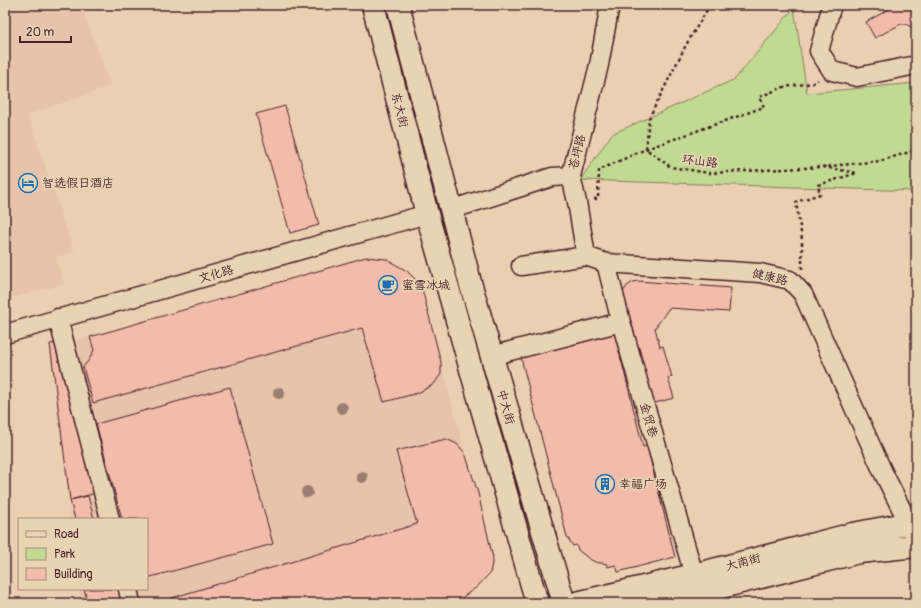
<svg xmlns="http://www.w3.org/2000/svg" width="921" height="608" viewBox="0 0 921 608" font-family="Pangolin,'LXGW WenKai TC',sans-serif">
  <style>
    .built { fill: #e6c3aa }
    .green { fill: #c1da91; stroke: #867c5e }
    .building { fill: #f3bba9; stroke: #4a1f2b }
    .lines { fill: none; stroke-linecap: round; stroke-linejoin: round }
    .minor-casing { stroke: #4a1f2b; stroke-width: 21 }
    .major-casing { stroke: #4a1f2b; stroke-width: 25 }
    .path { stroke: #4a1f2b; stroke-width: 2.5; stroke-dasharray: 3 3; stroke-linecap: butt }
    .minor { stroke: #e6d4b2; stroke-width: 18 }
    .major { stroke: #e6d4b2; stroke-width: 22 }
    .tree { fill: #9c7e70 }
    .labels { text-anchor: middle; stroke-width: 3.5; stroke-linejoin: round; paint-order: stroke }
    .street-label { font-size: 12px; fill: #4a1f2b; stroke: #e6d4b2 }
    .poi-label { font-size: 12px; fill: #4a1f2b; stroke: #e6d4b2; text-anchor: start }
  </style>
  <rect width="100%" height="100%" fill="#ead0b1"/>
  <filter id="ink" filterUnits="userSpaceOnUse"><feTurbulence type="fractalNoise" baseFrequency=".025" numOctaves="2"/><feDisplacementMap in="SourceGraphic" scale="8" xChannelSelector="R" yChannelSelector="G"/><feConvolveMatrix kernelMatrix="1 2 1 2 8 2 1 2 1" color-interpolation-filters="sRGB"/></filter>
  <g filter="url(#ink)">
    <path class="built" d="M5,5h76l30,81 -83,29 46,137 -18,5 8,27 -59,16z
      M366,257l20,2 21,12 24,53 34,129 13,40 15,65 -3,15 -13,14 -17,12 -10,4h-370l-1,-14h68v-70h-76l-21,-175 40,-7z"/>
    <path class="green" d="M794,8l13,85 109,-10v108l-336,-11 32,-46 123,-55z"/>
    <path class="building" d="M893,5h22l1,2v23l-10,-6h-5l-26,14 -9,-16 25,-14z
      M285,106l34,119 -29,8 -34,-119z
      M366,257l20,2 21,12 14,14 20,77v12l-7,10 -16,9 -34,9 -22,-74 -269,75 -10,-36 6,-7 5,-10 -4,-13z
      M638,281l93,7 -2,24 -60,-4 -14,20 5,19 3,-1 9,31 -4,1 6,20 -23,6 -27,-104 -1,-8 4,-6 6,-4z
      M614,331l29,116 4,-1 28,111 -57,15 -2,-7 -9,2v-3l-12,-2 -7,-4 -10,-8 -2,-5 -3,1 -6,-9 -47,-183z
      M57,343l39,150 -26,7 -20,-156z
      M230,387l43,157 -126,34v-59h-25l-26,-95z
      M446,439l11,5 8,9 13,40 15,65 -3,15 -13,14 -17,12 -10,4h-295l262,-79 -21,-73z
      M88,496l6,23h-19l-5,-19z
      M84,589h34l4,14h-34z"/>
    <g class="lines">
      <g class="minor-casing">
        <path id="minor" d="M610,5l-11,60 -28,111 6,26 9,54 20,7 154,10 30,7 13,14 79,176 34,68
          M832,5l-13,46 13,20 25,6 59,-12
          M450,210l102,-33 19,-1
          M606,263l15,59 73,253
          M521,266l65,-10
          M58,318l52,201
          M5,334l422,-120
          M491,356l130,-34
          M128,589l3,14"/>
      </g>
      <g class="major-casing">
        <path id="major" d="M373,5l54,209 110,389
          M398,5l72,277 94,321
          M577,603l117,-28 159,-41 63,-12
          M659,603l200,-51 57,-6"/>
      </g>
      <path class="path" d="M710,5l-24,40 -37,73 -3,31 25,18 38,6 112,-6 59,-6 36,-11
        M594,199h4l1,-29 47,-21 118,-42 -5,-10 25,-10 29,-4 5,-3
        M802,269v-30l-6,-37 24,-8 -2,-9 39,-12 -34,-6"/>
      <use href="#minor" class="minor"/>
      <use href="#major" class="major"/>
    </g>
    <g class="tree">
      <circle cx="279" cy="393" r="6"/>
      <circle cx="342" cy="408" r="6"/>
      <circle cx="362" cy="477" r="6"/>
      <circle cx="307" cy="492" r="6"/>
    </g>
  </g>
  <defs>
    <g id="hotel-ring" transform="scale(1)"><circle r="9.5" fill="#e6d4b2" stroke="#1f6fb2" stroke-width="1.5"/><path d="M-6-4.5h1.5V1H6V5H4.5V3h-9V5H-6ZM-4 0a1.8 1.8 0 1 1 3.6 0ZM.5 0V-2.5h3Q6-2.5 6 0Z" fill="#1f6fb2"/></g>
    <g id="cafe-ring" transform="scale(1)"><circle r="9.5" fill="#e6d4b2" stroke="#1f6fb2" stroke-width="1.5"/><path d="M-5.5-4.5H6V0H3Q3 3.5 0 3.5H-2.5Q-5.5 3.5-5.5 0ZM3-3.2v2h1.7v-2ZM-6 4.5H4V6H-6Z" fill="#1f6fb2"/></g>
    <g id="building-ring" transform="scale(1)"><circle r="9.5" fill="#e6d4b2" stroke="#1f6fb2" stroke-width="1.5"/><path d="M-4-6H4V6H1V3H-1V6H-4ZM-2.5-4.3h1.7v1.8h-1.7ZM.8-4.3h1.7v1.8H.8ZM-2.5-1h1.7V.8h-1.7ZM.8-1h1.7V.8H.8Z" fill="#1f6fb2"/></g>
  </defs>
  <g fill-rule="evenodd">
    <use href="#hotel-ring" x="28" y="183"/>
    <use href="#cafe-ring" x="388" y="285"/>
    <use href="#building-ring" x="605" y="484"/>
  </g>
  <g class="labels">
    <g class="street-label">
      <text transform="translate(400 110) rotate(76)" y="4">东大街</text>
      <text transform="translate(577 152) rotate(-76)" y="4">苍坪路</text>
      <text transform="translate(700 161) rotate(7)" y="4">环山路</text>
      <text transform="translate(216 274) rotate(-16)" y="4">文化路</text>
      <text transform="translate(770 277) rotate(13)" y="4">健康路</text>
      <text transform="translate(506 407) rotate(74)" y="4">中大街</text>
      <text transform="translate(649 420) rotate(74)" y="4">金贸巷</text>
      <text transform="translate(743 562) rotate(-15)" y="4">大南街</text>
    </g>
    <g class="poi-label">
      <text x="42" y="187">智选假日酒店</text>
      <text x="402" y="289">蜜雪冰城</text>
      <text x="619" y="488">幸福广场</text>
    </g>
  </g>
  <rect width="921" height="608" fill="none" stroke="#e6d4b2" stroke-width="20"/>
  <rect x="10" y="10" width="901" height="588" fill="none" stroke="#4a1f2b" stroke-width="1.5" filter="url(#ink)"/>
  <rect x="18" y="518" width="130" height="72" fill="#e6d4b2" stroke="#a88c7c"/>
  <rect x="26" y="531" width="20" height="6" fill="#e6d4b2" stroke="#a88c7c"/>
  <text x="54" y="538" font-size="12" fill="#4a1f2b">Road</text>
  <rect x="26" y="548" width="20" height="12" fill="#c1da91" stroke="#a88c7c"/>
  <text x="54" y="558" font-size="12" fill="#4a1f2b">Park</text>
  <rect x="26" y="568" width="20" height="12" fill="#f3bba9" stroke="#a88c7c"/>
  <text x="54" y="578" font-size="12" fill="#4a1f2b">Building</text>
  <path d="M20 36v6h51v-6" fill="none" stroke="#4a1f2b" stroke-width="2"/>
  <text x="26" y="36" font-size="12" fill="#4a1f2b" stroke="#e6d4b2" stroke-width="3" paint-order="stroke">20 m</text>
</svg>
